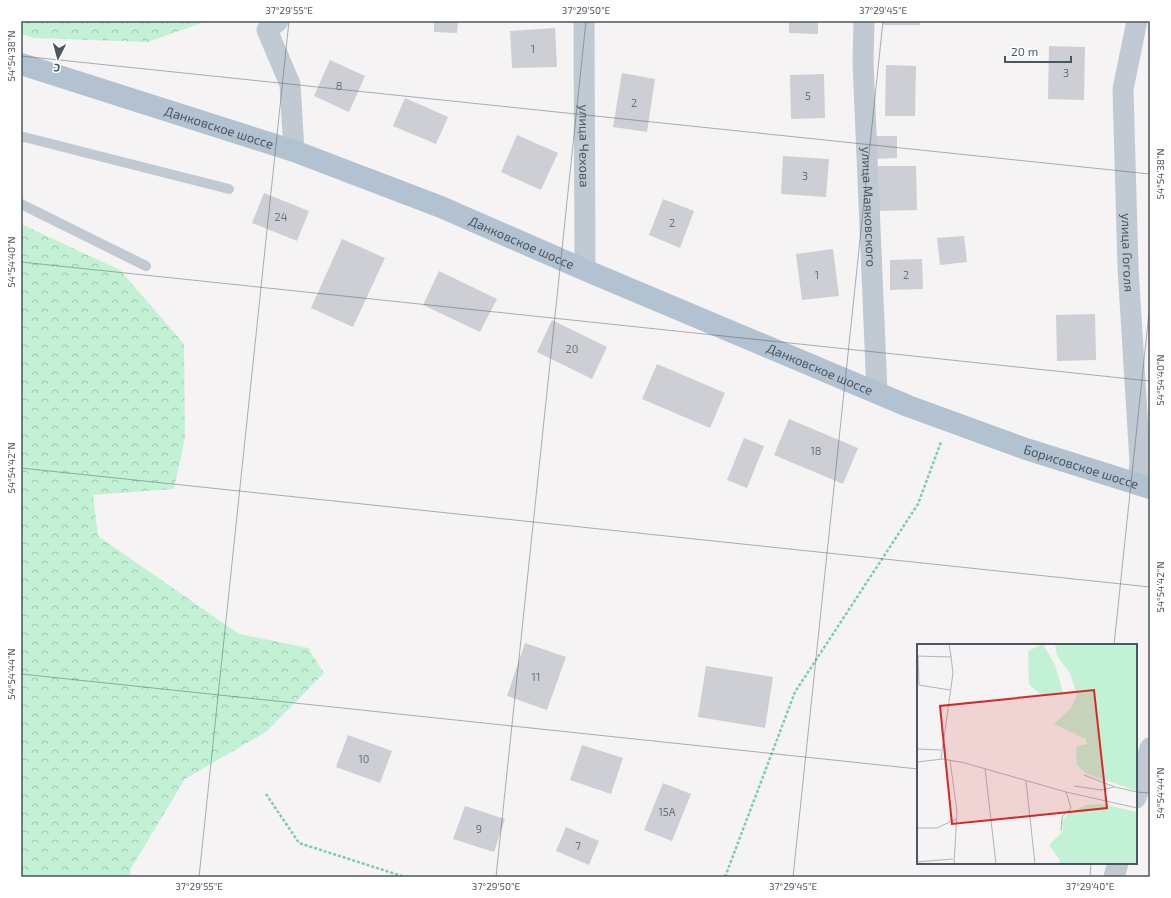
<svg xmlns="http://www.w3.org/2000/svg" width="1171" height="898" viewBox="0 0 1171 898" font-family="'Exo 2',sans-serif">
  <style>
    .forest { fill: url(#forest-crowns) }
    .building { fill: #cdcfd5 }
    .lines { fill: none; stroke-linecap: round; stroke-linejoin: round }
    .path { stroke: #7ad0a6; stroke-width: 2.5; stroke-dasharray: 3 2; stroke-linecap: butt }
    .lane { stroke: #c1cad2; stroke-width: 10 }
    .street { stroke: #c1cad2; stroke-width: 21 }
    .primary { stroke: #b3c2d1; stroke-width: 22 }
    .ticks { fill: none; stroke: #4a5661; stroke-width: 1; stroke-opacity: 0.45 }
    .labels { text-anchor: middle; stroke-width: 3; stroke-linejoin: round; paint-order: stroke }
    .number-label { font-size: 11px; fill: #6b747e }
    .street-label { font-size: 13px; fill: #4a5661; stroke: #fff }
    .inset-road { fill: none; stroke: #b1b4b9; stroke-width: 1 }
    .view { fill: #d62828; fill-opacity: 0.15; stroke: #d62828; stroke-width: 2 }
    .inset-edge { fill: none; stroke: #4a5661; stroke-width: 2 }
    .neatline { fill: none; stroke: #4a5661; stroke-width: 1.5 }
    .ticks-label { font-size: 10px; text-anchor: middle; fill: #4a5661 }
  </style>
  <defs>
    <pattern id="forest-crowns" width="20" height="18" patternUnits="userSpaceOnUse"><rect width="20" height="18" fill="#c3f1d5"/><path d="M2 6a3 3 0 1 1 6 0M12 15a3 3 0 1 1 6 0" fill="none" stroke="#a0c6b0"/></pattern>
  </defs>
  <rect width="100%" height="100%" fill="#f5f3f3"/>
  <path class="forest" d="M21,21h186l-59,21 -114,-4 -13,-4z
    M21,224l99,46 64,74 1,94 -11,51 -81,6 5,41 141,98 69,14 16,25 -58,59 -81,47 -55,91 1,7h-110z"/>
  <path class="building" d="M434,21h24l-1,12 -23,-1z
    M789,21h29v13l-29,-1z
    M883,21h37v4h-37z
    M555,28l2,39 -45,1 -2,-37z
    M1049,46l36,1 -1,53 -36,-1z
    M330,60l35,16 -16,36 -35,-16z
    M886,65l30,1 -1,50h-30z
    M622,73l33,6 -8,53 -34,-5z
    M824,74l1,44 -34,1 -1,-44z
    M405,98l43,19 -12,27 -43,-18z
    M517,135l41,18 -17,37 -40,-18z
    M873,136h24v22l-23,1z
    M783,156l46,3 -3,38 -45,-3z
    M878,166h38l1,44 -38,1z
    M264,193l45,18 -12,30 -45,-18z
    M663,199l31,12 -14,37 -31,-13z
    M964,236l3,26 -27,3 -3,-27z
    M342,239l43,19 -32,69 -42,-19z
    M833,249l6,47 -37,4 -6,-46z
    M922,259l1,30 -33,1v-30z
    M439,271l58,28 -17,33 -57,-27z
    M1095,314l1,46 -39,1 -1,-46z
    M552,320l55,27 -15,32 -55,-27z
    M657,364l68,29 -15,35 -68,-29z
    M789,419l69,29 -15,36 -69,-29z
    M744,438l20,8 -17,42 -20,-8z
    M525,643l41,14 -19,53 -40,-14z
    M706,666l67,11 -8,51 -67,-11z
    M348,735l44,16 -12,32 -44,-16z
    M582,745l41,13 -12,36 -41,-14z
    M663,783l28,11 -19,47 -28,-11z
    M465,806l40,13 -11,33 -41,-13z
    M566,827l33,14 -10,24 -33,-14z"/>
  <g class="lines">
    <path class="path" d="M266,794l33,49 106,34
      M725,877l70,-185 123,-188 23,-62"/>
    <path class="lane" d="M21,138l3,-1 205,52
      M21,204l125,62"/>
    <g class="street">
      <path d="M278,21l-11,9 23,54 4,67"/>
      <path id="s1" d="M584,21l1,249"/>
      <path id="s2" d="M864,21l-1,41 14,331"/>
      <path id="s3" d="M1137,21l-14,68 5,179 12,194 -2,23"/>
      <path d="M1136,798l14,-50"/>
      <path d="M1114,877l4,-14"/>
    </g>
    <path class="primary" id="s4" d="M21,64l273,87 147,56 144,63 323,136 118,43 124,39"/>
  </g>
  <path class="ticks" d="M21,56l1129,118M21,262l1129,119M21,468l1129,119M1114,645l36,-342M21,674l897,95M1136,792l14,1M199,877l90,-856M496,877l90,-856M793,877l90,-856M1090,877l1,-14"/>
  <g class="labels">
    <g class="number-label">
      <text x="533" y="53">1</text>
      <text x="1066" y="77">3</text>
      <text x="339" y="90">8</text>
      <text x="808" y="100">5</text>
      <text x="634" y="107">2</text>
      <text x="805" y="180">3</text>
      <text x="281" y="221">24</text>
      <text x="672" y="227">2</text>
      <text x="817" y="279">1</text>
      <text x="906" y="279">2</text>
      <text x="572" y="353">20</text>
      <text x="816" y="455">18</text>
      <text x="536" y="681">11</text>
      <text x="364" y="763">10</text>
      <text x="667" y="816">15А</text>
      <text x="479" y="833">9</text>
      <text x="578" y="850">7</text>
    </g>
    <g class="street-label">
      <text dy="5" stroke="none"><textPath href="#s4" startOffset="208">Данковское шоссе</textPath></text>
      <text dy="5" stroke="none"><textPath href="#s1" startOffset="125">улица Чехова</textPath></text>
      <text dy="5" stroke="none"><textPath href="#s2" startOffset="186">улица Маяковского</textPath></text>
      <text dy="5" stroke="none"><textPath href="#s4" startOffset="532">Данковское шоссе</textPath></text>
      <text dy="5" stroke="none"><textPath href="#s3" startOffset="233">улица Гоголя</textPath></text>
      <text dy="5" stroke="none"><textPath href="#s4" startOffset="856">Данковское шоссе</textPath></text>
      <text dy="5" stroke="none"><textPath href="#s4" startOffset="1135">Борисовское шоссе</textPath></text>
    </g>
  </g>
  <g transform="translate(917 644)">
    <rect width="220" height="220" fill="#f5f3f3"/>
    <path d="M126,0l12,21 9,30h-22l-13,-10 -1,-34zM138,0h82v147l-50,-17 -10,-9 -1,-12 1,-7 10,-2 -1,-5 -32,-15 17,-16 6,-13 -7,-22 -13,-17zM185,160l35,8v52h-78l1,-4 -11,-15 14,-14 -1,-11 7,-7 17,-8z" fill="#c3f1d5"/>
    <path class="inset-road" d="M32,0l2,13M0,12l34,1 2,16 -12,86M1,12l1,29 31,5M0,105l24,1M33,116l7,52 -3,52M0,118l26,-3 22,4 101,29 71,16M68,124l11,96M167,131l31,12 22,5M109,137l9,83M157,142l27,4 13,-3M0,184h20l19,-9M144,187l1,-14 9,-9 -5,-16M0,218l36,-3"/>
    <path class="view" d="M177,46l13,118 -155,16 -12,-118z"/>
    <rect width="220" height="220" class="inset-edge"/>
  </g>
  <rect width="1171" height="898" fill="none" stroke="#ffffff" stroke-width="44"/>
  <g transform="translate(58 58) rotate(186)" stroke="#ffffff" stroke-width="3" paint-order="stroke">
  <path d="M0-3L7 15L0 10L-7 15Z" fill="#4a5661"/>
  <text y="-6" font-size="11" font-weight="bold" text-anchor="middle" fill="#4a5661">С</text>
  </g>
  <path d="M1005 56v6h66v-6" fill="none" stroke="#4a5661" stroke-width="2"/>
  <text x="1011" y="56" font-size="12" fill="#4a5661" stroke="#ffffff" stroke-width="3" paint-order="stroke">20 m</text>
  <rect x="22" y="22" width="1127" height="854" class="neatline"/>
  <g class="ticks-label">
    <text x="289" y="14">37°29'55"E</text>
    <text x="586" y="14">37°29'50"E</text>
    <text x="883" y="14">37°29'45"E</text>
    <text transform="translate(11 56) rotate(-90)" y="4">54°54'38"N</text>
    <text transform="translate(1160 174) rotate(-90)" y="4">54°54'38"N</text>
    <text transform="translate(11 262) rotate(-90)" y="4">54°54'40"N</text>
    <text transform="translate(1160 380) rotate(-90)" y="4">54°54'40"N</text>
    <text transform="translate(11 468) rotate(-90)" y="4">54°54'42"N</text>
    <text transform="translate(1160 587) rotate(-90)" y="4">54°54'42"N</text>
    <text transform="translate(11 674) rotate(-90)" y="4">54°54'44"N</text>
    <text transform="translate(1160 793) rotate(-90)" y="4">54°54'44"N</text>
    <text x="199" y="890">37°29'55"E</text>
    <text x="496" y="890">37°29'50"E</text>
    <text x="793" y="890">37°29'45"E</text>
    <text x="1090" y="890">37°29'40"E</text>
  </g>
</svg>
